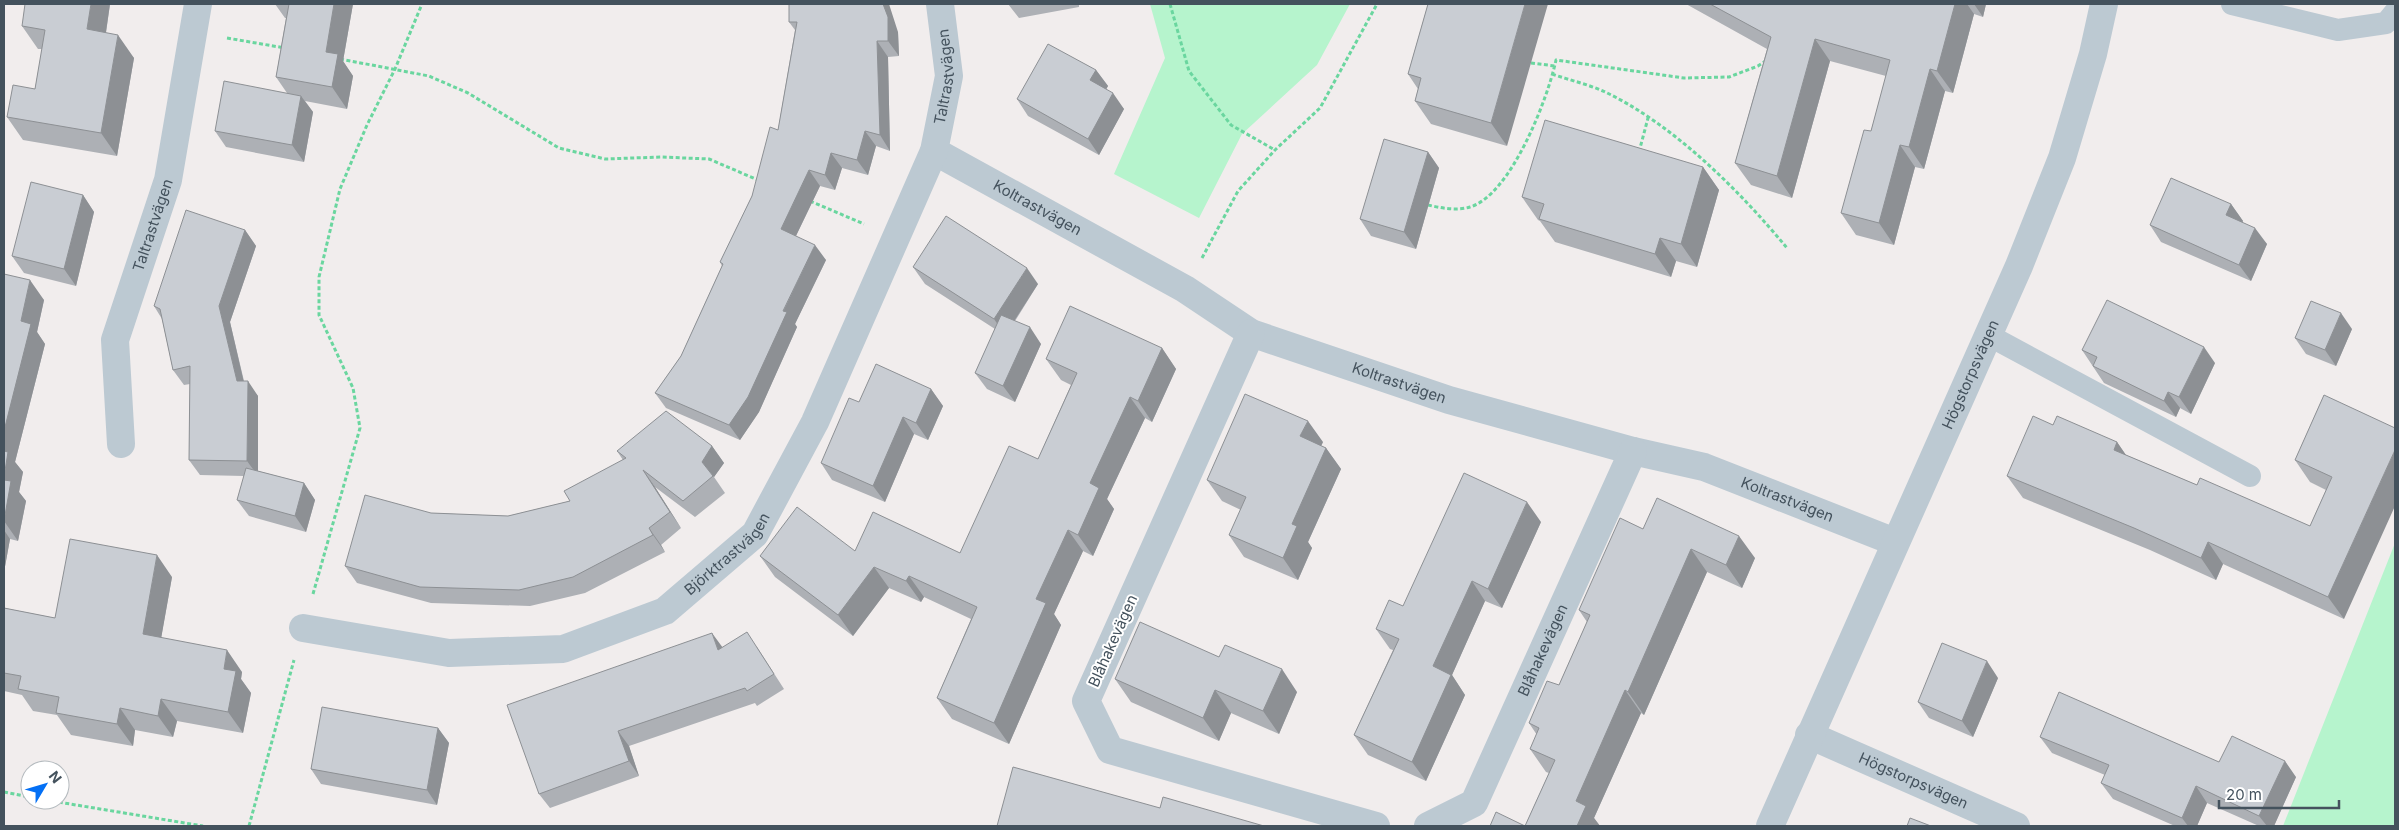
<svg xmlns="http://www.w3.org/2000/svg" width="2399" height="830" viewBox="0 0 2399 830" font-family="Inter,sans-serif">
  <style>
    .green { fill: #b6f4cd }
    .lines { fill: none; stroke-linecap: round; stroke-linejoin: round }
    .path { stroke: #6ad69f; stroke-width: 3; stroke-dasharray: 4 2.5; stroke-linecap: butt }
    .service { stroke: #bcc9d2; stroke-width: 22 }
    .minor { stroke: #bcc9d2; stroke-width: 28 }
    .tertiary { stroke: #bcc9d2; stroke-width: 28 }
    .wall { fill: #adb0b5 }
    .shaded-wall { fill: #8d9094 }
    .building { fill: #c9cdd3; stroke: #8d9094 }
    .labels { text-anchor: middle; stroke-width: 4; stroke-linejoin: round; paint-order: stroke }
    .street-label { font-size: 15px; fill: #44525d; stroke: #fff }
  </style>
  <rect width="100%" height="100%" fill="#f1eded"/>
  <path class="green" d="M1150,4h200l-33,61 -75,69 -43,84 -85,-44 51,-116z
    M2395,543v283h-112z"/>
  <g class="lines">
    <path class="path" d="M1170,4l19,67 42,54 44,25
      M227,38l58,10
      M340,59l89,17 39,17 91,55 46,11 56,-2 48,2 49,21
      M1531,63l24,3
      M1552,74c17,6 35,10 51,17 69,32 136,99 184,157
      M1639,152l9,-34
      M810,201l54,23
      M1428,205c13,3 29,6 42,2 41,-12 78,-109 86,-147l128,18 45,-1 29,-11 9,-6
      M1202,258l36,-67 37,-41 45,-42 57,-104
      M313,594l47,-166 -7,-40 -34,-73v-38l21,-88 27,-64 28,-56 27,-65
      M4,792l26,5
      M46,800l157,26
      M249,826l45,-166"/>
    <path class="service" d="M2232,4l106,26 48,-7 9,-11
      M1988,335l262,141"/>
    <g class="minor">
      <path id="s1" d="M934,151l251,138 66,44 198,67 184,51 71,16 191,75"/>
      <path d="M1251,333l-165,368 24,49 266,76"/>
      <path id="s2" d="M121,444l-6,-104 53,-160 30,-176"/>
      <path id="s3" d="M303,628l146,25 114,-4 102,-38 90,-77 60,-112 119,-271 15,-75 -9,-72"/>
      <path id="s4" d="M1809,735l207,91"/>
      <path id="s5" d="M1428,826l46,-23 159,-352"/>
    </g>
    <path class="tertiary" id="s6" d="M1770,826l249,-560 43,-108 31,-104 11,-50"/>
  </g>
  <path class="wall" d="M110,4l-4,29 28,25 -17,98 -94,-16 -16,-23 28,-28 7,-40h-4l-16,-23z
    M275,4h78l-10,57 10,15 -6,33 -42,-8 8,11 -9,50 -78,-15 -11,-16 72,-38 -11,-16 10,-59h-1z
    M789,4l109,28 1,24 -11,1 2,94 -14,-5 -8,29 -26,-7 -7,22 -15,-4 -24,50 30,24 -31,64 2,3 -38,85 -19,28 -74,-32 -11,-15 26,-37 41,-90 -2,-4 32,-66 26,-66 17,-100 -6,-8z
    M1008,4h71v3l-60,11z
    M1428,4l79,142 -76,-22 -16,-23 3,-12 -10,-15z
    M1686,4h300l-3,13 -9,-3 -21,79 -8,-2 -21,78 -9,-2 -21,78 -38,-10 -15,-22 30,-82 15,-55 -56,-15 -38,137 -41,-13 -16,-22 32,-114z
    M1096,70l12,16 -2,3 18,20 -25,46 -71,-39 -11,-17z
    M1428,152l11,16 -23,81 -45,-13 -11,-17z
    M1703,167l16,23 -22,77 -21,-6 -5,16 -116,-35 -15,-21 -2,-1 -16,-23z
    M83,195l11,17 -18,74 -52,-13 -12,-17z
    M2231,204l12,17 -1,1 25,22 -16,37 -90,-39 -11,-17z
    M245,230l11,16 -26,76 14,59 14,15v75l46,12 11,17 -9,32 -57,-16 -12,-16 7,-24 -44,-1 -11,-15 1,-76 -6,1 -11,-15 -11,-51 -8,-13z
    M913,267l125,17 -23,37 26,23 -26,58 -28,-13 -12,-16 20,-44 -70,-45z
    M4,274l40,26 -7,32 8,12 -30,118 8,10 -4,20 7,9 -8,40 -8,-2 -6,33z
    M2352,329l-16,37 -30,-12 -11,-16z
    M1162,348l14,21 -24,53 -7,-4 -38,81 7,10 -21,47 -10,-5 -29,63 7,11 -52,119 -57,-25 -15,-21 34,-79 -47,-22 -3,5 -32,-14 -36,48 -78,-59 -15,-21 95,-5 105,2 78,-94 33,-74 -10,-5 -15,-21z
    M2082,350l133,13 -24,51 -11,-6 -4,9 -72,-34z
    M931,389l12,17 -15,34 -14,-6 -29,68 -53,-22 -11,-17z
    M2324,395l20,224 -121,-55 -7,16 -66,-30 -127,-52 -16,-22 46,-51 64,17 9,13 71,30 113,41 16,-36 -16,-8 -15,-22z
    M1323,442l-2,4 5,2 15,21 -33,73 4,6 -14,32 -54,-23 -15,-22 12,-25 -19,-9 -15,-21z
    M712,446l12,17 -10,14 11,16 -30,24 -40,-30 26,41 -20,17 4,7 -80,41 -55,13 -99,-3 -74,-20 -12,-17 86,-53 77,3 62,-15 53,-41 -6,-9z
    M1541,522l-39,86 -17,-7 -33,74 13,20 -39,86 -58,-26 -14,-20 39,-85 -3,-1 -14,-20 27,-23z
    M1643,529l112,29 -13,30 -35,-16 -63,143 -3,-2 -47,105 6,8h-110h35l24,-53 -3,-1 -16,-23 7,-14 -8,-12 30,-38 28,-63 -8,-12z
    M172,577l-11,61 81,34 -1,7 10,14 -8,40 -66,-12 -4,16 -38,-7 -2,16 -62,-11 -14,-20 -24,-4 -11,-16 -18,-4v-83l51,10z
    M757,647l27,42 -27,17 -2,-3 -126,43 10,30 -89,32 -11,-14 184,-146z
    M1998,678l-25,59 -44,-19 -11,-16z
    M1115,679l182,13 -18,42 -48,-21 -12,28 -88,-39z
    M438,728l11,15 -12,62 -116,-21 -10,-15z
    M2040,737l179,25 77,15 -22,49h-15l-52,-23 -10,23h-22l-62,-27 -12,-16 4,-8 -53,-22z"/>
  <path class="shaded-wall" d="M91,4h19l-7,48 -16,-23z
    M334,4h19l-10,57 10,15 -6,33 -15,-22 -6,-35z
    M883,4h6l9,28 1,24 -11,-15z
    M1525,4h23l-41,142 -16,-23z
    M1955,4h12l7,10 -21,79 -16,-22z
    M1974,4h12l-3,13z
    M118,35l16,23 -17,98 -16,-23z
    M1815,39l15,22 -38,137 -15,-22z
    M877,41l11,16 2,94 -10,-16z
    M1930,69l15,22 -21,78 -15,-22z
    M1096,70l12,16 -6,11 -12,-17z
    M1113,93l11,16 -25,46 -11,-16z
    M301,96l12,16 -9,50 -12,-17z
    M865,131l11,15 -8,29 -11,-15z
    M1900,145l15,22 -21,78 -15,-22z
    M1428,152l11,16 -23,81 -12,-17z
    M831,153l11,15 -7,22 -10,-15z
    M1703,167l16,23 -22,77 -16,-23z
    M809,170l11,16 -28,58 -11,-15z
    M83,195l11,17 -18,74 -12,-17z
    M2231,204l12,17 -5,10 -12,-16z
    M2255,228l12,16 -16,37 -12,-16z
    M245,230l11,16 -26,76 17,74 -10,-15 -18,-75z
    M1660,238l16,23 -5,16 -16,-23z
    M815,245l11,15 -31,64 2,3 -38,85 -19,28 -11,-15z
    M1027,268l11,16 -33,51 -11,-16z
    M30,280l14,20 -7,32 8,12 -30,118 8,10 -4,20 7,9 -8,40 -14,-20v-90l17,-110z
    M2341,313l11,16 -16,37 -11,-16z
    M1030,327l11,17 -26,58 -12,-16z
    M2204,347l11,16 -24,51 -12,-17z
    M1162,348l14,21 -24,53 -14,-21z
    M248,381l10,15v80l-11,-15z
    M931,389l12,17 -15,34 -12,-17z
    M2168,392l12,16 -4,9 -12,-16z
    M1130,397l15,21 -38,81 7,10 -21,47 -15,-21 12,-52z
    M903,417l11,17 -29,68 -12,-16z
    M1308,421l15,21 -8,16 -15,-22z
    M2117,442l15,22 -18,-14z
    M712,446l12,17 -10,14 -12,-15z
    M1326,448l15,21 -33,73 4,6 -14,32 -15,-22 9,-34z
    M2395,450v56l-51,113 -16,-22z
    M643,470l12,17 26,41 -11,-16z
    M304,483l11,17 -9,32 -11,-16z
    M1527,502l14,20 -39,86 -14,-19z
    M649,528l12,17 4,7 -12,-17z
    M4,530l6,9 -6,33z
    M1068,530l15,21 -29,63 7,11 -52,119 -15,-21 42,-124z
    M1739,536l16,22 -13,30 -16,-23z
    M2208,542l15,22 -7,16 -15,-22z
    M1691,549l16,23 -63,143 -16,-23z
    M157,555l15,22 -14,79 -15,-22z
    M874,567l15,21 -36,48 -15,-21z
    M909,576l15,21 -3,5 -15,-21z
    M1472,581l13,20 -33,74 13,20 -39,86 -14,-19 21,-96z
    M712,633l11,15 -5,2z
    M227,650l15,22 -1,7 10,14 -8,40 -15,-21 -4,-43z
    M1987,661l11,17 -25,59 -11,-16z
    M1282,669l15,23 -18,42 -16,-23z
    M1215,690l16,23 -12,28 -16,-23z
    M1625,690l16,23 -47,105 6,8h-23l-1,-25z
    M161,699l16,22 -4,16 -15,-21z
    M120,708l15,22 -2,16 -16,-22z
    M438,728l11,15 -12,62 -10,-15z
    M618,731l11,15 10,30 -10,-15z
    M2285,761l11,16 -22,49h-7l-8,-10z
    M2196,786l11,17 -10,23h-9l-6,-8z"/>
  <path class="building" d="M25,4h66l-4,25 31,6 -17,98 -94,-16 6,-32 22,4 10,-59 -23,-4z
    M289,4h45l-8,48 12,2 -6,33 -56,-10z
    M789,4h94l5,13v24h-11l3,94 -15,-4 -8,29 -26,-7 -6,22 -16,-5 -28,59 34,16 -32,66 4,1 -39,85 -19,28 -74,-32 26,-37 42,-92 -3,-2 32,-66 18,-69 8,3 19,-108h-8z
    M1428,4h97l-34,119 -76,-22 6,-23 -13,-4z
    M1710,4h245l-18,67 -7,-2 -21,78 -9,-2 -21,78 -38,-10 23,-83 7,1 19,-71 -75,-21 -38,137 -42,-13 36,-126z
    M1048,44l48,26 -6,10 23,13 -25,46 -71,-40z
    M224,81l77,15 -9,49 -77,-14z
    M1545,120l158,47 -22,77 -21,-6 -5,16 -116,-35 5,-15 -22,-7z
    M1384,139l44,13 -24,80 -44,-13z
    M2171,178l60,26 -5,11 29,13 -16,37 -89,-40z
    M31,182l52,13 -19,74 -52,-13z
    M186,210l59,20 -26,76 18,75h11l-1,80 -58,-1 1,-94 -17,4 -13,-61 -6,-3z
    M946,216l81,52 -33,51 -81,-52z
    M4,274l26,6 -9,41 10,3 -27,107z
    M2107,300l97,47 -25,50 -11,-5 -4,9 -71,-35 4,-9 -15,-7z
    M2311,301l30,12 -16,37 -30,-12z
    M1070,306l92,42 -24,53 -8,-4 -40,86 9,5 -21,47 -10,-5 -32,69 10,4 -52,120 -57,-25 40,-91 -68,-31 -3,5 -32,-14 -36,48 -78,-59 37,-49 58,44 18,-39 87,41 49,-107 29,13 39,-86 -31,-14z
    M1001,315l29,12 -27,59 -28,-13z
    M876,364l55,25 -15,34 -13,-6 -30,69 -52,-23 28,-65 10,4z
    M1245,394l63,27 -8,15 26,12 -34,76 5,2 -14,32 -54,-23 17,-38 -39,-17z
    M2324,395l71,33v22l-67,147 -120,-55 -7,16 -67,-30 -127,-52 26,-60 20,9 4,-9 60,26 -3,8 83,35 3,-7 110,48 22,-49 -37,-17z
    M666,411l46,35 -10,16 11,14 -30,25 -40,-31 27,42 -21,16 4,7 -80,42 -54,13 -99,-3 -75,-21 20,-71 66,18 77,3 62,-15 -6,-10 62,-33 -9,-7z
    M4,451l4,1 -4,25z
    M246,468l58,15 -9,33 -58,-16z
    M1464,473l63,29 -39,87 -16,-8 -39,85 18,9 -39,87 -58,-27 45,-96 -23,-10 13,-29 14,6z
    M4,480l7,1 -7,40z
    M1657,498l82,38 -13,29 -35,-16 -63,143 -3,-2 -49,111 10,5 -9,20h-87l6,-14 29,14 30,-66 -25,-11 9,-21 -10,-5 18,-42 12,4 31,-70 -11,-5 41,-92 23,11z
    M70,539l87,16 -14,79 84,16 -3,19 12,2 -8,41 -67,-13 -3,17 -38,-8 -3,16 -61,-11 3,-16 -41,-8 3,-13 -17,-3v-65l51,10z
    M1140,622l79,35 6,-12 57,24 -19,42 -48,-21 -12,28 -88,-39z
    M747,632l27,42 -27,17 -2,-3 -127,43 11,30 -90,33 -32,-89 205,-72 6,17z
    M1942,643l45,18 -25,60 -44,-19z
    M2059,692l160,70 13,-26 53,25 -26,55 -63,-30 -14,32 -81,-35 8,-18 -69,-28z
    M322,707l116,21 -11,62 -116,-21z
    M1013,767l147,41 3,-11 101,29h-267z
    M1910,818l21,8h-24z"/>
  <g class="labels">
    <g class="street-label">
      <text dy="5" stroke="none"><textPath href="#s3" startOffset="988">Taltrastvägen</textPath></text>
      <text dy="5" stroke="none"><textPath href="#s1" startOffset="118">Koltrastvägen</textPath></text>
      <text dy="5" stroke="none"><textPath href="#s2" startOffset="225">Taltrastvägen</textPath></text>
      <text dy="5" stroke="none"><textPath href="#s6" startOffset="494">Högstorpsvägen</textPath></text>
      <text dy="5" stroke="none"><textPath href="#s1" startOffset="522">Koltrastvägen</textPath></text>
      <text dy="5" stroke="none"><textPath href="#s1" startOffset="928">Koltrastvägen</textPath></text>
      <text dy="5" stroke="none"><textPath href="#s3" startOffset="456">Björktrastvägen</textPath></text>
      <text transform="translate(1113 641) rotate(-66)" y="5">Blåhakevägen</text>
      <text dy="5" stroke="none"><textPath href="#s5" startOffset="219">Blåhakevägen</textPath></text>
      <text dy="5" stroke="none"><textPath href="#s4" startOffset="114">Högstorpsvägen</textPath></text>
    </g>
  </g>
  <rect width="2399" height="830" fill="none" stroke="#44525d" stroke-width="10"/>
  <g transform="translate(45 785) rotate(52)"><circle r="24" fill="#ffffff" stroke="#b4babe"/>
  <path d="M0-4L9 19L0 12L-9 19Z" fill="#0470f5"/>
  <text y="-8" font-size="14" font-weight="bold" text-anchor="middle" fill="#44525d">N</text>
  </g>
  <path d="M2219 800v8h120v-8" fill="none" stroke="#44525d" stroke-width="2.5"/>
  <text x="2226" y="800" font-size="15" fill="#44525d" stroke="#ffffff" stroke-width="4" paint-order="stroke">20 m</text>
</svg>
